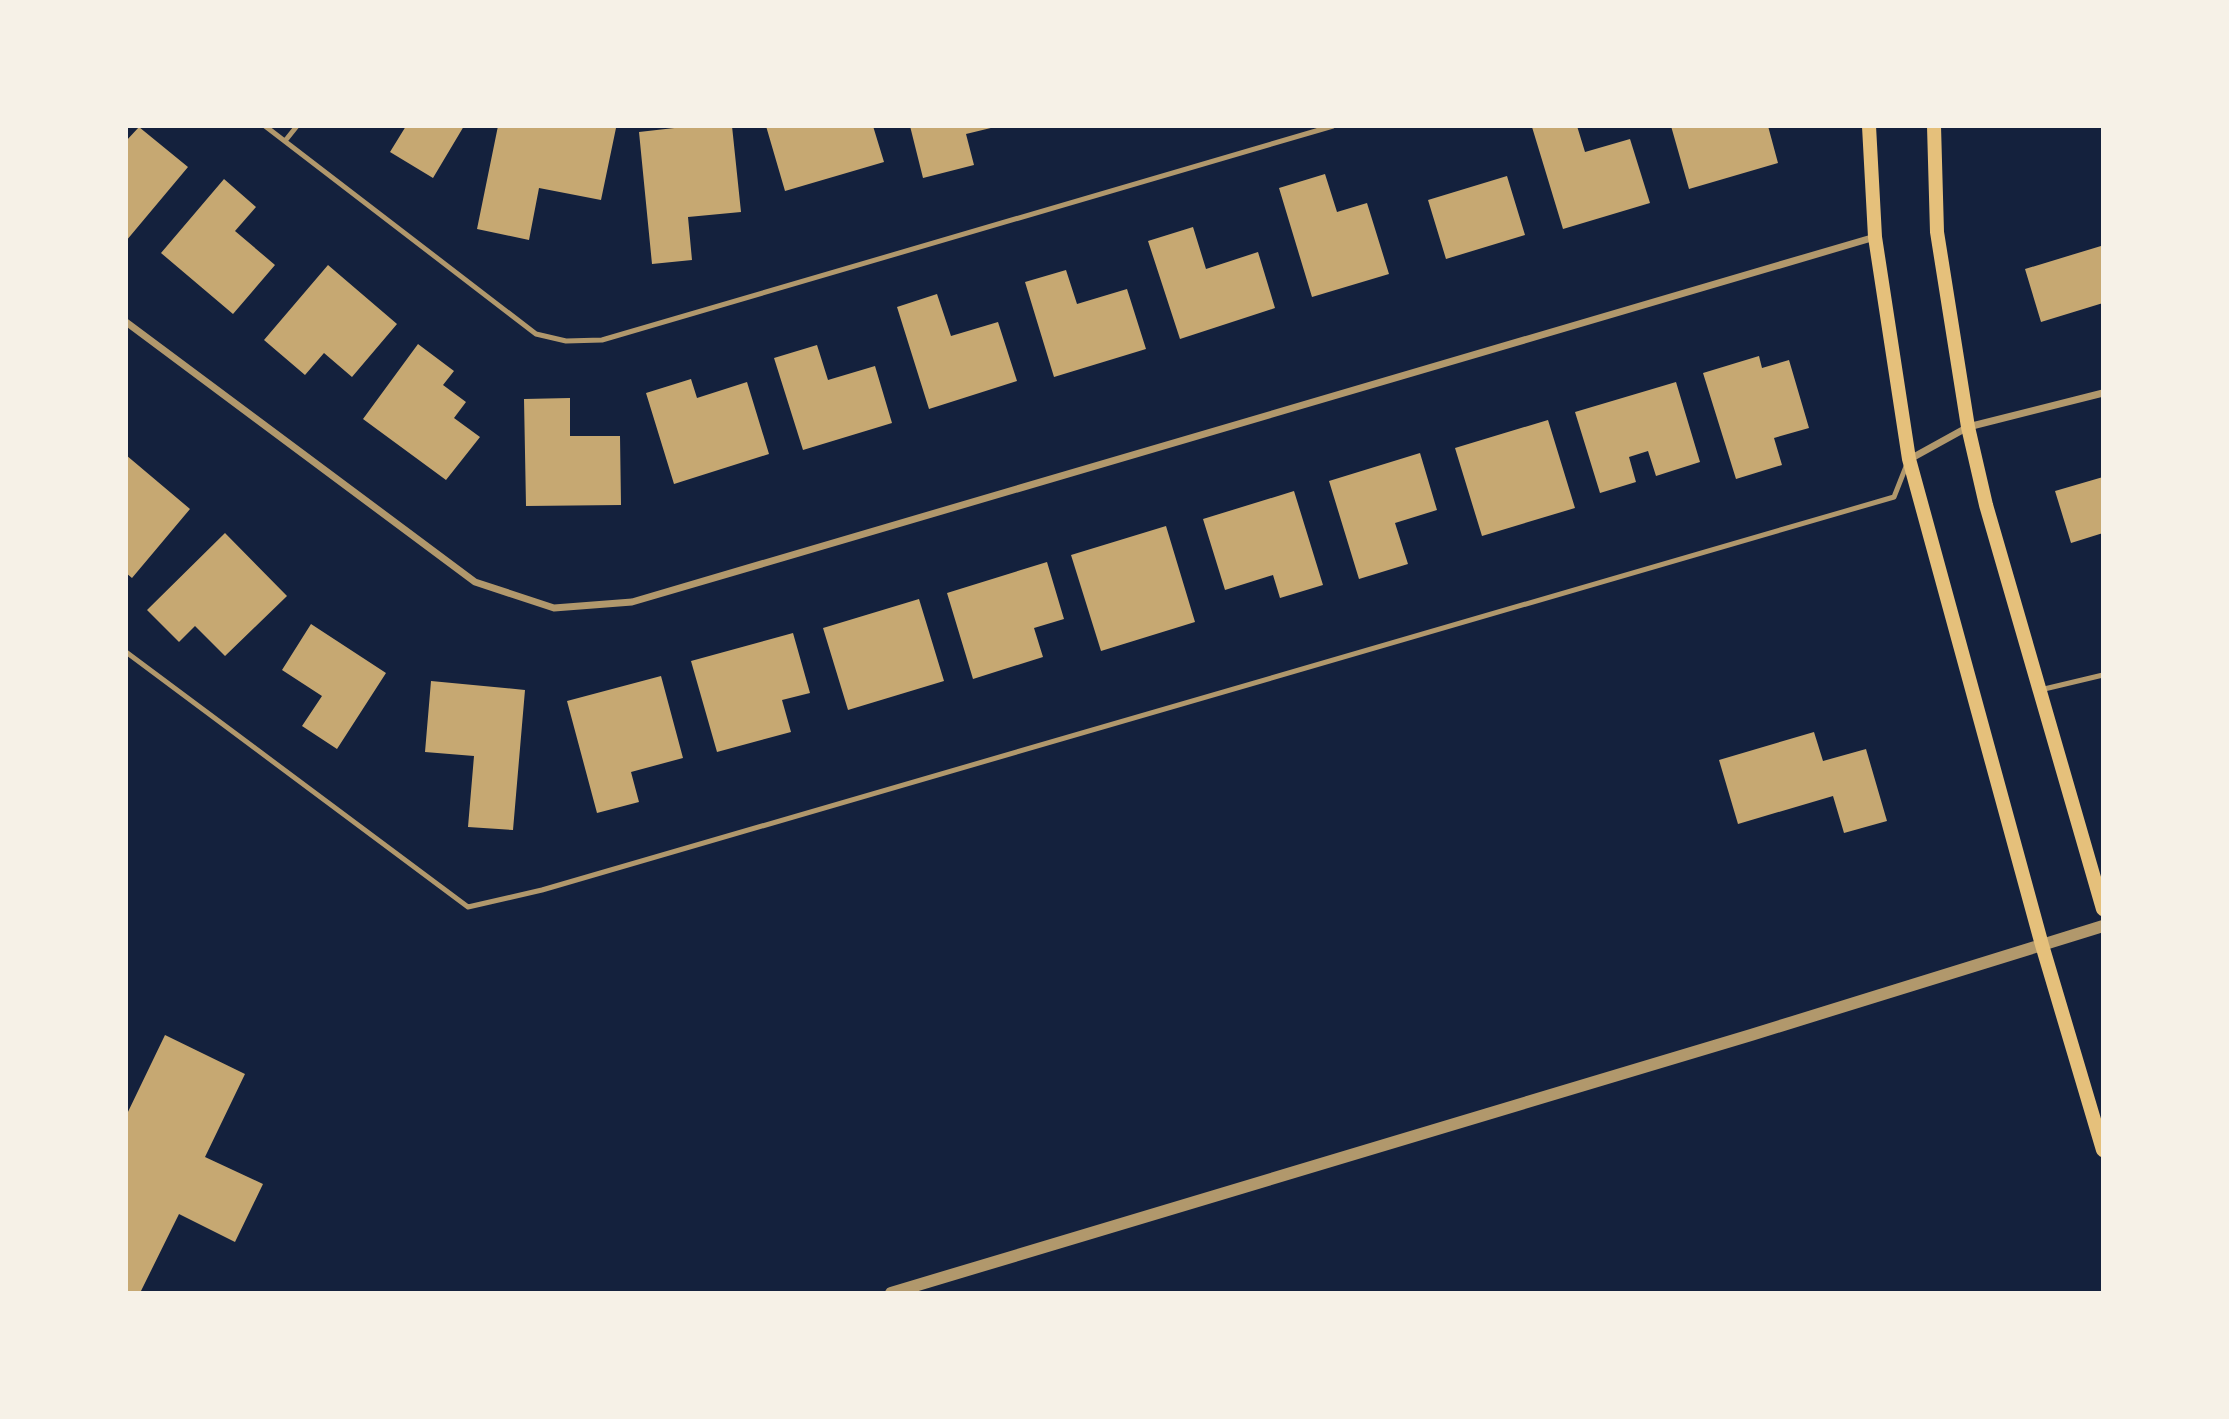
<svg xmlns="http://www.w3.org/2000/svg" width="2229" height="1419" viewBox="0 0 2229 1419" font-family="'Space Grotesk',sans-serif">
  <style>
    .building { fill: #c6a872 }
    .lines { fill: none; stroke-linecap: round; stroke-linejoin: round }
    .service { stroke: #b1986c; stroke-width: 5 }
    .minor { stroke: #b1986c; stroke-width: 7 }
    .tertiary { stroke: #b1986c; stroke-width: 12 }
    .secondary { stroke: #e5c07b; stroke-width: 14 }
  </style>
  <rect width="100%" height="100%" fill="#14213d"/>
  <path class="building" d="M406,126h58l-31,52 -43,-26z
    M498,126h107l11,2 -15,72 -62,-12 -10,52 -52,-11z
    M692,126h40l9,86 -53,5 4,43 -40,4 -13,-132z
    M766,126h107l11,36 -99,29z
    M910,126h85v1l-29,7 8,31 -51,13z
    M1536,126h41l8,26 45,-13 20,64 -87,26 -31,-102z
    M1671,126h97l10,37 -89,26z
    M139,127l49,40 -62,74v-100z
    M1325,174l12,38 30,-9 22,71 -77,23 -33,-109z
    M1507,176l18,59 -79,24 -18,-59z
    M224,179l32,28 -21,24 40,34 -42,49 -72,-61z
    M1193,227l13,42 52,-17 17,56 -95,31 -32,-98z
    M2101,246l2,8v49l-62,19 -16,-53z
    M328,265l69,59 -45,53 -28,-24 -19,22 -41,-35z
    M1066,270l11,34 50,-15 19,60 -92,28 -29,-95z
    M937,294l14,42 47,-14 19,59 -88,28 -32,-102z
    M418,344l36,27 -11,14 23,17 -12,16 26,19 -34,43 -83,-61z
    M817,345l11,35 47,-14 17,57 -89,27 -29,-92z
    M1759,356l3,12 27,-8 20,68 -35,10 8,27 -46,14 -33,-106z
    M691,379l6,19 50,-16 22,72 -95,30 -28,-91z
    M1676,382l24,80 -44,14 -8,-25 -19,6 7,25 -36,11 -25,-81z
    M570,398v38h50l1,69 -95,1 -2,-107z
    M1548,420l27,88 -93,28 -27,-88z
    M1420,453l17,57 -42,13 13,41 -49,15 -30,-98z
    M126,455l64,54 -58,69 -6,-5z
    M2103,477v56l-32,10 -16,-52z
    M1294,491l29,94 -43,13 -7,-23 -48,15 -22,-71z
    M1166,526l29,96 -94,29 -30,-96z
    M225,533l62,63 -62,60 -30,-30 -16,16 -32,-32z
    M1047,562l17,57 -30,9 9,29 -70,22 -26,-86z
    M919,599l25,82 -96,29 -25,-82z
    M311,624l75,49 -49,76 -35,-23 20,-30 -40,-26z
    M793,633l17,60 -28,7 9,32 -74,20 -26,-91z
    M661,676l22,82 -52,14 8,30 -42,11 -30,-112z
    M431,681l94,9 -12,140 -45,-3 6,-71 -49,-4z
    M1814,732l9,29 43,-12 21,72 -43,12 -11,-37 -95,28 -19,-64z
    M165,1035l80,39 -40,83 58,27 -28,58 -56,-28 -39,79h-14v-177z"/>
  <g class="lines">
    <path class="service" d="M265,126l271,208 30,7 36,-1 731,-214
      M285,141l12,-15
      M126,652l342,255 74,-17 1352,-393 13,-33
      M2040,690l63,-15"/>
    <path class="minor" d="M126,322l349,260 79,26 78,-6 1243,-365
      M1910,459l58,-32 135,-34"/>
    <path class="tertiary" d="M891,1293l860,-258 352,-109"/>
    <path class="secondary" d="M1869,126l6,111 34,222 133,486 61,205
      M1934,126l3,106 31,195 18,78 117,404"/>
  </g>
  <rect width="2229" height="1419" fill="none" stroke="#f6f1e7" stroke-width="256"/>
</svg>
